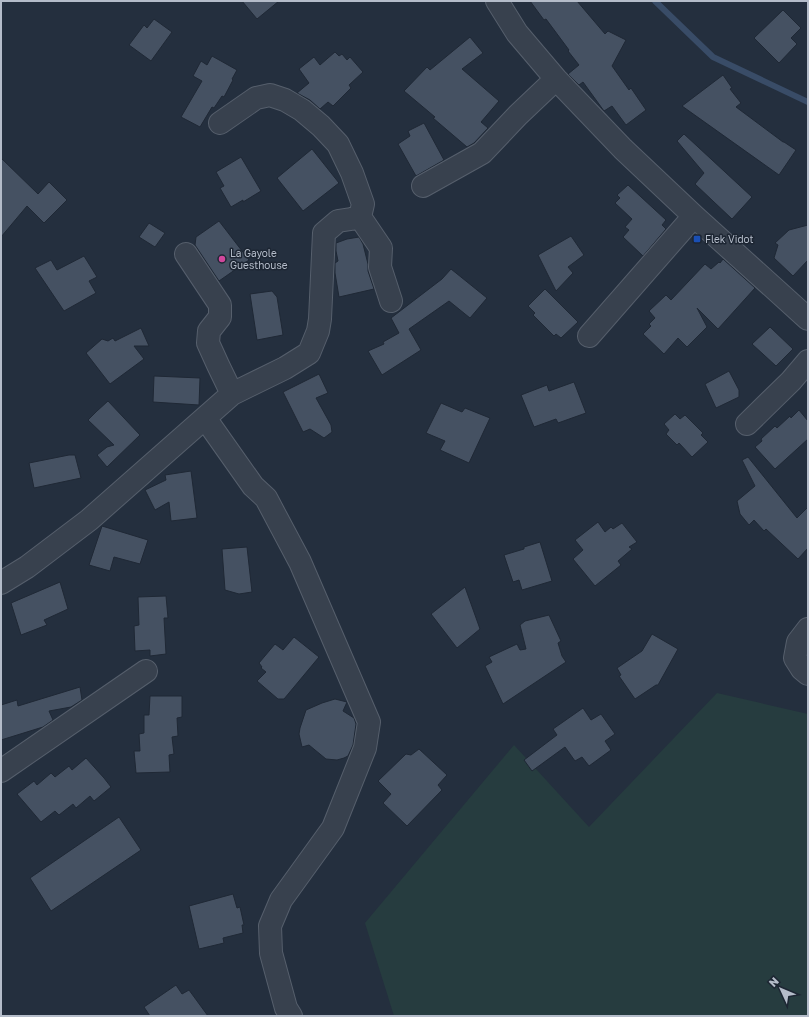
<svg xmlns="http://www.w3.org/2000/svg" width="809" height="1017" viewBox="0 0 809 1017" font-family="'Golos Text',sans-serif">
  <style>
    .green { fill: #263c3f }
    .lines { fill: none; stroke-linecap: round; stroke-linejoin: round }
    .stream { stroke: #394c67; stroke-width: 6 }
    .building { fill: #455162; stroke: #1f2835 }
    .minor-casing { stroke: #565f6c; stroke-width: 24 }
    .minor { stroke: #38414e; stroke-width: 22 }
    .transit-dot { fill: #1a4fb4; stroke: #1d2633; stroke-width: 1.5 }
    .hotel-dot { fill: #d1479c; stroke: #1d2633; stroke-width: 1.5 }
    .labels { text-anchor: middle; stroke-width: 3; stroke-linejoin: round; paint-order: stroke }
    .poi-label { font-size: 10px; fill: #b4bcc9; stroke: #1d2633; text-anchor: start }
  </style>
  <rect width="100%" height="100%" fill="#242f3e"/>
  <path class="green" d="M717,693l91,21v302h-414l-29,-93 149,-178 75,82z"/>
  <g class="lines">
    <path class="stream" d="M655,1l58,56 95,45"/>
  </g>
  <path class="building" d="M242,1h37l-22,18z
    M530,1h47l28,33 3,-3 18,9 -14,26 17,24 2,-2 15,22 -20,15 -14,-19 -8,5 -21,-29 -4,3 -11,-11 11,-9 -11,-14 1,-1 -23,-31 -2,1z
    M783,10l18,18 -10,10 6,6 -18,19 -25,-25z
    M154,19l18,13 -21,29 -22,-16 15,-20 3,3z
    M470,37l13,16 -21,16 37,32 -18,21 7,6 -14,15 -7,4 -34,-29 2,-1 -31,-26 23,-24 3,3z
    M335,52l4,4 3,-2 5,6 3,-3 13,15 -14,13 2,3 -18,18 -5,-4 -8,7 -10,-9 -13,-7 12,-10 -10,-14 15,-12 6,8z
    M212,56l25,14 -5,9 1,1 -9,17 -2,-1 -8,12 -2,-1 -12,20 -19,-10 21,-36 -9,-5 8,-15 6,4z
    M723,75l9,13 -2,1 11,14 -5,4 47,35h1l12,8 -17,25 -97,-69z
    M424,123l20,37 -28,16 -18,-32 12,-8 -2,-5z
    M684,134l68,63 -20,22 -37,-35 9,-11 -27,-32z
    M312,149l27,34 -36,28 -26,-33z
    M241,157l20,34 -18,11v-2l-12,7 -11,-19 4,-2 -8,-14z
    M1,158l37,36 11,-12 18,18 -23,23 -17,-17 -26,31z
    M628,185l38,35 -4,5 4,4 -23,27 -20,-19 6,-7 -4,-3 7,-8 -17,-16 5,-5 -3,-3z
    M219,221l30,39 -30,21 -24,-36 1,-8z
    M149,223l16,10 -10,14 -16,-10z
    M808,225v35l-15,16 -19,-18 4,-13 -3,-2 14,-13z
    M571,236l13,19 -16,12 5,6 -17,18 -18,-36z
    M359,237l4,7 5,20v7l6,18 -35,8 -4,-24v-10l3,-2 -2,-10v-8l11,-4z
    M84,256l13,21 -8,4 7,12 -32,18 -29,-43 16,-8 6,10z
    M723,259l32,29 -37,41 -21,-21 10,19 -20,20 -9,-9 -14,16 -21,-20 8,-8 -2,-2 6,-6 -6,-7 17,-16 5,5 34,-36 6,5 8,-7 1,1z
    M451,269l36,29 -17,20 -21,-17 -40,28 12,21 -39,25 -14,-24 16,-7 -1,-2 16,-9 -8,-15 51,-39z
    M545,289l33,33 -17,16 -5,-4 -2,2 -21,-21 2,-2 -7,-7z
    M272,291l5,6 6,38 -26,5 -7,-46z
    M770,327l23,22 -17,17 -24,-22z
    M141,328l8,18h-15l10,13 -34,25 -24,-31 16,-14 6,2 5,-3 2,3z
    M729,371l10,19v7l-23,11 -11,-24z
    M319,374l9,19 -12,5 15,27 1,7 -8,6 -14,-9 -7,3 -20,-40z
    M154,376l46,2 -1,27 -46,-3z
    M574,382l12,31 -28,10 -2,-4 -22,8 -13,-32 26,-10 2,6z
    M108,401l32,34 -33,32 -10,-12 10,-8 7,-2 -26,-25 9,-9z
    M441,403l21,9 3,-4 25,10 -21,45 -29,-13 5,-9 -19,-8z
    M799,410l9,11v18l-33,30 -20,-22 7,-6 -1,-2 14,-13 2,2 13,-12 1,2z
    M675,414l5,5 5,-4 18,18 -2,2 7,7 -16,15 -13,-14 -2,2 -11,-11 3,-4 -5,-6z
    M69,455h6l6,23 -47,10 -5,-25z
    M748,457l49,61 11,-11v41l-10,11 -32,-30 -2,2 -10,-11 -5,5 -9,-11 -3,-13 18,-15 -13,-26z
    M191,471l6,47 -26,3 -2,-19 -14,8 -10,-20 21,-10 -1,-5z
    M598,522l7,10 6,-5 2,2 9,-6 15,19 -8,5 3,2 -14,12 3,4 -26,21 -22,-27 10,-9 -8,-10z
    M102,526l46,14 -8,24 -26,-7 -4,14 -21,-6z
    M540,542l12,39 -30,9 -3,-10 -6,2 -9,-27 20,-6v-2z
    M247,547l5,45 -13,2 -14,-4 -3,-41z
    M60,582l8,27 -24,11 3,5 -26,10 -10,-32z
    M465,587l15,42 -23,19 -26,-34z
    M166,596l2,22h-4l2,36 -16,2v-6l-15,1 -1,-25 5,-1 -1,-28z
    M549,615l12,26 -3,2 4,13 4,6 -63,42 -18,-38 7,-4 -3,-5 28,-13 3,6 6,-1 -6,-24 5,-4z
    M652,634l26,15 -20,36h-2l-21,14 -16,-23 2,-1 -4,-7 25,-17z
    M294,637l25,20 -35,42h-6l-21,-18 9,-9 -5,-4 1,-1 -3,-4 16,-19 8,6z
    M80,687l2,13 -11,7 -22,4 4,9 -10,7 -42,13v-35l16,-5 1,6z
    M150,696h32v21l-5,1 1,18 -6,1 2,17 -5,1 1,17 -34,1 -2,-22h6l-1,-17 5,-1v-18h5z
    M335,699l12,3 -4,9 11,7 2,6 -3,21 -5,11 -4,2 -7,2 -11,-1 -17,-14 -7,2 -3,-13 1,-6 6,-18 16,-7z
    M583,708l8,12 10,-6 14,20 -10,7 6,9 -22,16 -7,-9 -7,4 -10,-14 -33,24 -8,-11 33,-25 -4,-6z
    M419,749l28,26 -9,10 4,5 -35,36 -24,-23 8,-9 -13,-13 28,-27 5,1z
    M86,758l18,20 7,9 -17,14 -4,-5 -14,12 -3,-4 -14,11 -4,-4 -14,11 -24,-28 17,-13 3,4 14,-12 4,4 14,-11 3,4z
    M119,817l22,33 -90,61 -21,-33z
    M233,894l4,14 3,-1 4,18h-2l1,8 -20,5 1,5 -25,6 -10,-43z
    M176,985l6,9 7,-4 19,26h-58l-6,-9z"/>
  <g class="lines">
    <g class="minor-casing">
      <path id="minor" d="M497,1l20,32 39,46 67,70 71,67 114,103
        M220,123l36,-25 14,-3 15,5 17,10 19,16 17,18 14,29 11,31 -3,13 21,31 -1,19 11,34
        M423,186l59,-33 36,-38 38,-36
        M186,254l34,51v12l-11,14 -1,12 10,22 14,29
        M589,336l105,-120
        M205,418l48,68 13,12 34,64 69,160 -4,26 -32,80 -52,72 -11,26 1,27 15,55 5,8
        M747,424l44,-43 17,-20
        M1,583l26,-16 62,-47 143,-126 53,-26 24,-15 9,-22 2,-12 4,-86 14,-12 13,-2 9,-2
        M808,629l-10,13 -3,16 7,11 6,5
        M1,771l145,-100"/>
    </g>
    <use href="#minor" class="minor"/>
  </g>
  <rect class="transit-dot" x="693" y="235" width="8" height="8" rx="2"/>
  <circle class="hotel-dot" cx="222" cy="259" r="4"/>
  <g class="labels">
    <g class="poi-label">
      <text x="705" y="243">Flek Vidot</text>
      <text x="230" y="257">La Gayole<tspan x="230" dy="12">Guesthouse</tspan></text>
    </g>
  </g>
  <rect width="809" height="1017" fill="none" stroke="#b4bcc9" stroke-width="4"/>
  <g transform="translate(781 989) rotate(314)" stroke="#1d2633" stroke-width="3" paint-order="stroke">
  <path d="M0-3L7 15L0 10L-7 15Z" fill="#b4bcc9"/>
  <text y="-6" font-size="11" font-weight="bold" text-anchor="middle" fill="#b4bcc9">N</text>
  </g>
</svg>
